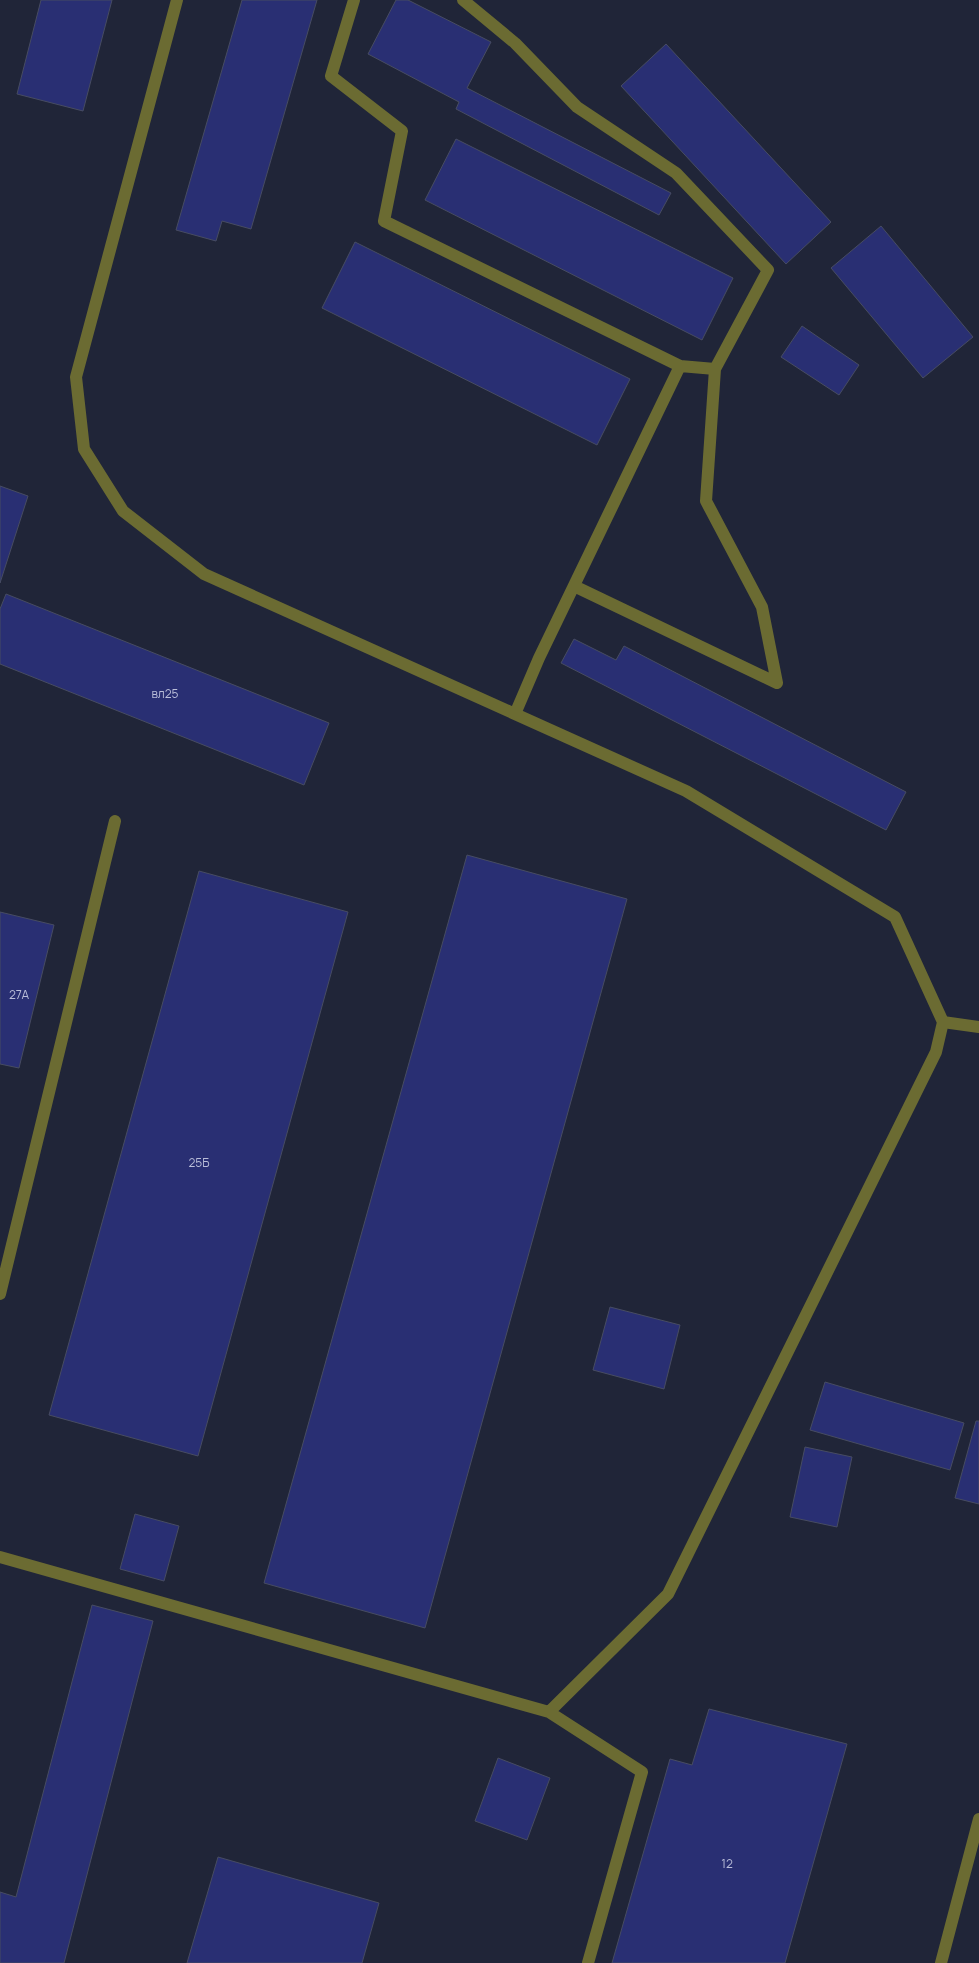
<svg xmlns="http://www.w3.org/2000/svg" width="979" height="1963" viewBox="0 0 979 1963" font-family="Manrope,sans-serif">
  <style>
    .building { fill: #292f73; stroke: #474c62 }
    .lines { fill: none; stroke-linecap: round; stroke-linejoin: round }
    .minor { stroke: #6b6b32; stroke-width: 12 }
    .labels { text-anchor: middle; stroke-width: 5; stroke-linejoin: round; paint-order: stroke }
    .number-label { font-size: 12px; fill: #babed9 }
  </style>
  <rect width="100%" height="100%" fill="#202538"/>
  <path class="building" d="M41,0h71l-29,111 -66,-17z
    M242,0h75l-66,229 -29,-8 -6,20 -40,-11z
    M396,0h12l83,42 -24,46 204,105 -12,22 -203,-106 3,-7 -91,-48z
    M666,44l165,178 -45,42 -165,-178z
    M456,139l277,139 -31,62 -277,-140z
    M881,226l92,111 -50,41 -92,-110z
    M355,242l275,137 -33,66 -275,-137z
    M802,326l57,39 -20,30 -58,-38z
    M0,486l28,10 -28,87z
    M6,594l323,129 -25,62 -304,-121v-55z
    M574,639l42,21 8,-14 282,146 -20,38 -325,-167z
    M467,855l160,44 -202,729 -161,-45z
    M199,871l149,41 -150,544 -149,-41z
    M0,912l54,13 -35,143 -19,-4z
    M610,1307l70,18 -16,64 -71,-19z
    M825,1382l139,41 -14,47 -140,-40z
    M976,1421h3v83l-24,-6z
    M805,1447l47,10 -15,70 -47,-10z
    M135,1514l44,12 -15,55 -44,-12z
    M92,1605l61,16 -89,342h-64v-71l16,5z
    M709,1709l138,35 -62,219h-173l58,-204 22,6z
    M498,1758l52,20 -23,62 -52,-19z
    M218,1857l161,46 -17,60h-175z"/>
  <g class="lines">
    <path class="minor" d="M177,0l-101,377 8,72 39,62 81,63 482,217 209,126 48,105 -7,30 -268,542 -119,118
      M354,0l-23,76 71,55 -18,90 296,145 -141,292 -24,56
      M463,0l52,43 62,64 99,66 92,97 -53,99 -9,132 56,106 15,76 -203,-97
      M680,366l35,3
      M943,1022l36,5
      M0,1294l115,-473
      M0,1557l549,155 93,60 -54,191
      M941,1963l38,-144"/>
  </g>
  <g class="labels">
    <g class="number-label">
      <text x="165" y="698">вл25</text>
      <text x="19" y="999">27А</text>
      <text x="199" y="1167">25Б</text>
      <text x="727" y="1868">12</text>
    </g>
  </g>
</svg>
